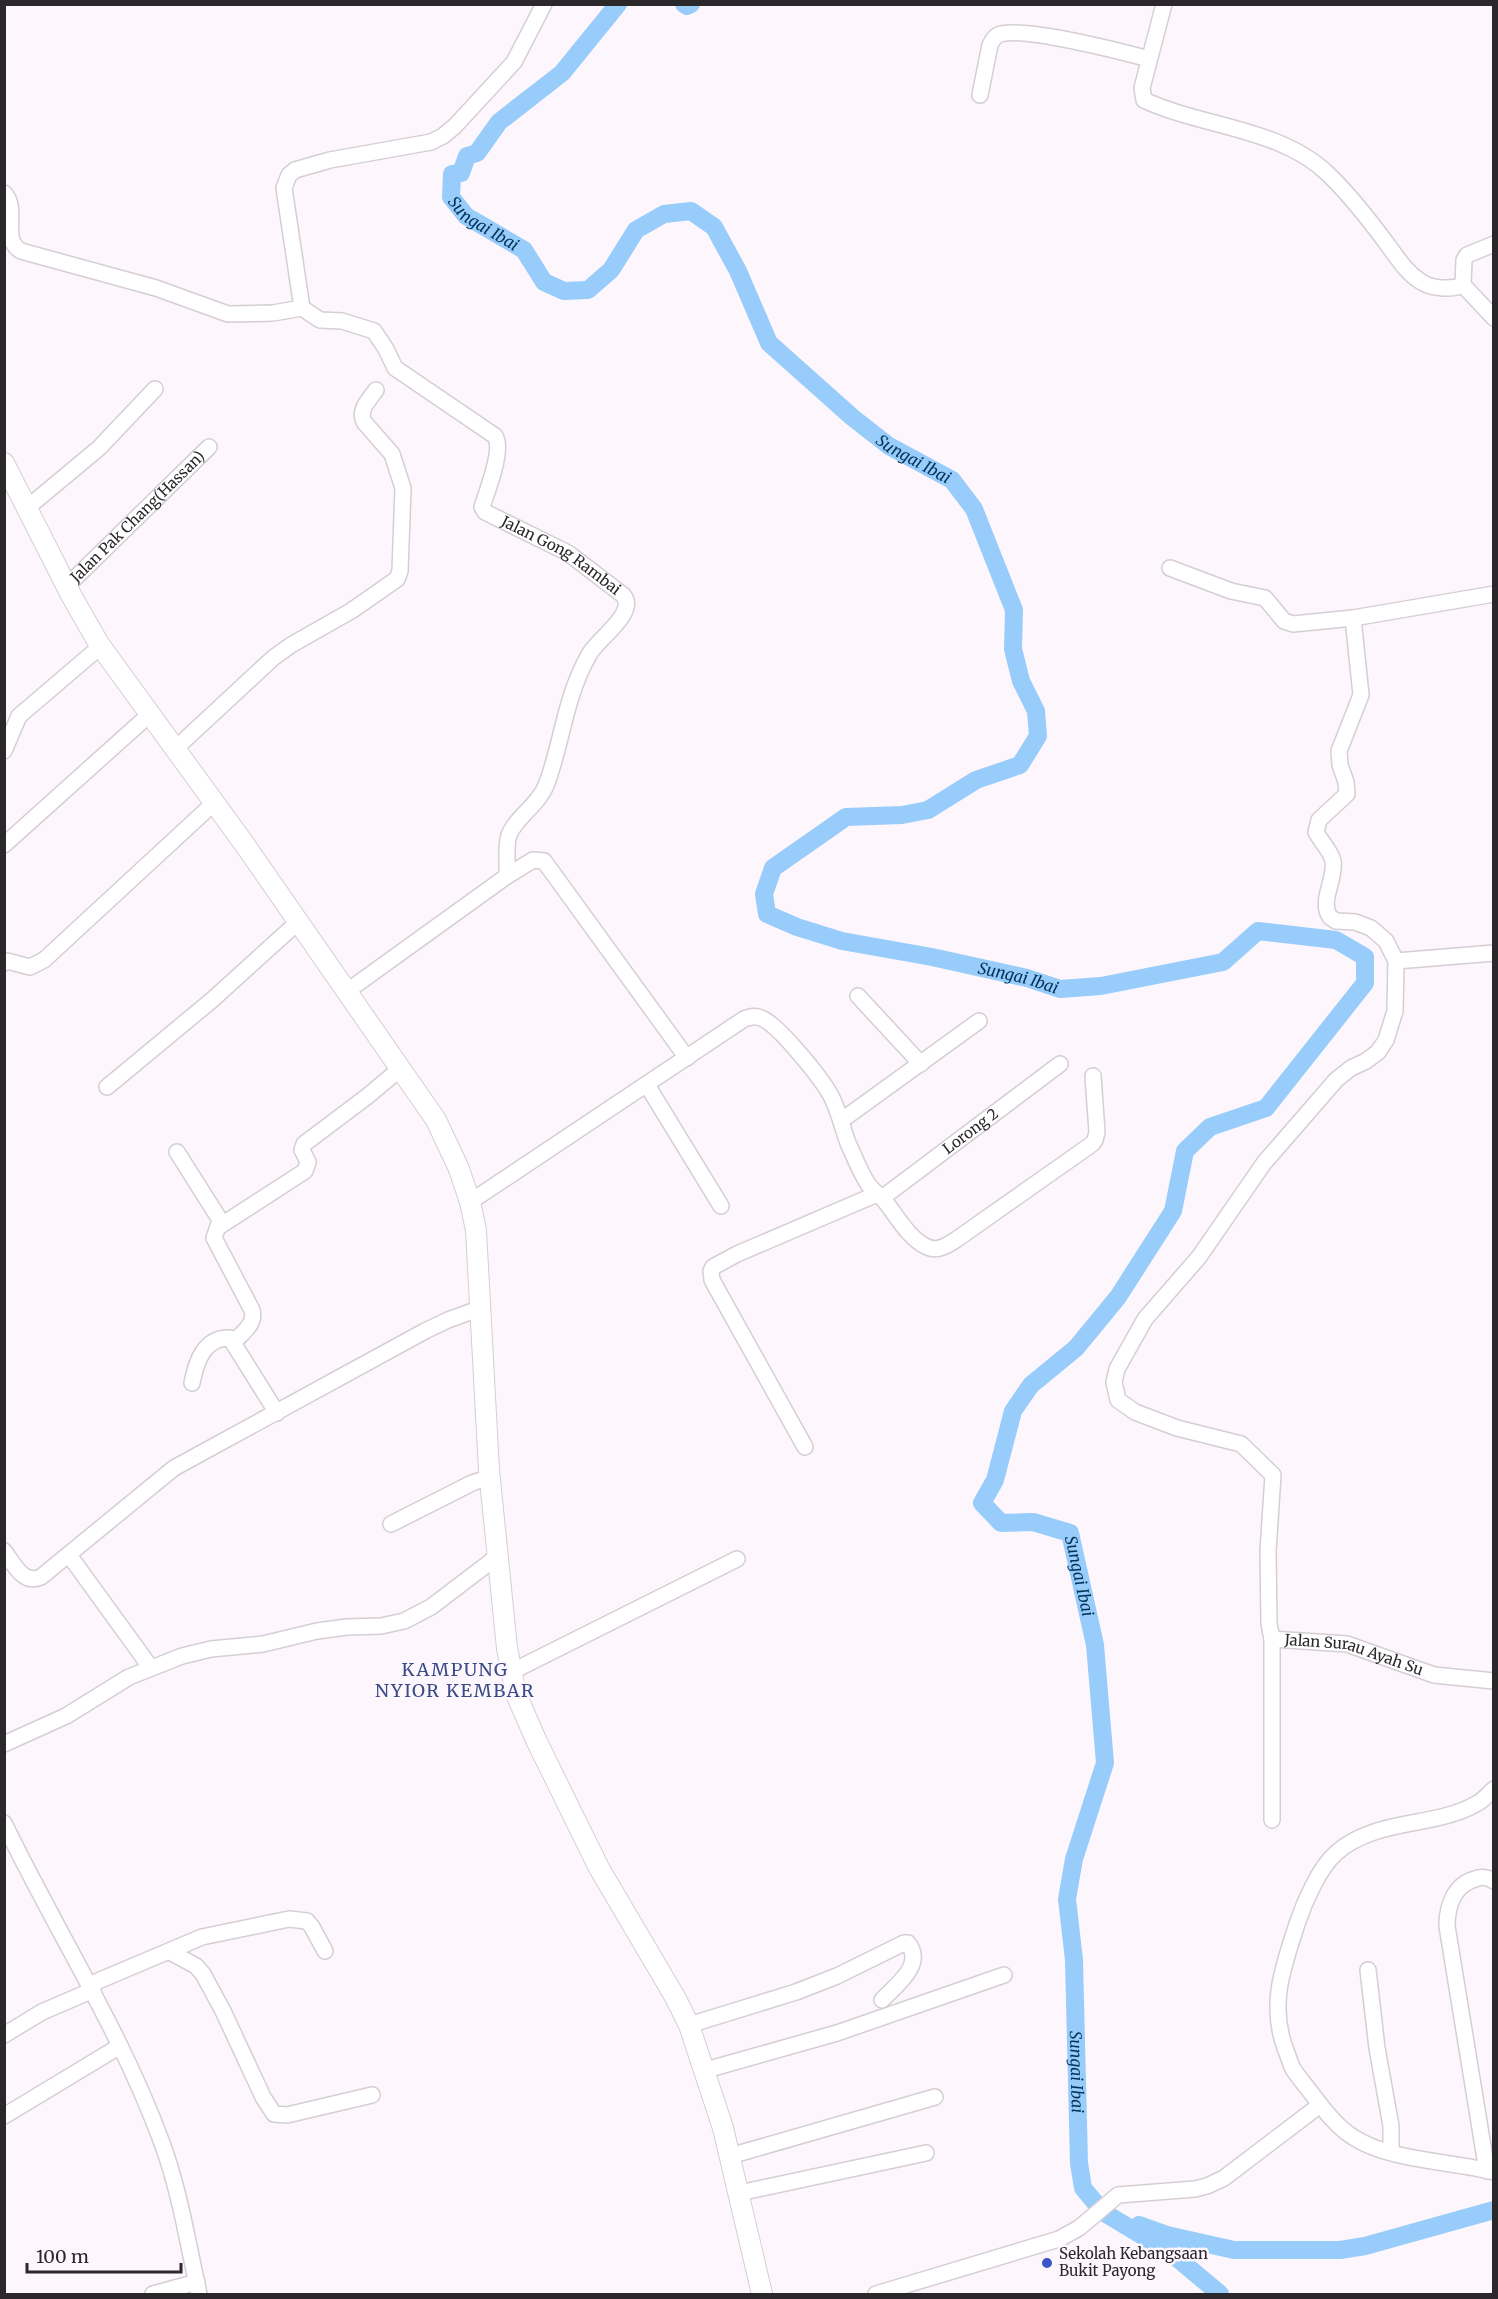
<svg xmlns="http://www.w3.org/2000/svg" width="1498" height="2299" viewBox="0 0 1498 2299" font-family="Merriweather,serif">
  <style>
    .lines { fill: none; stroke-linecap: round; stroke-linejoin: round }
    .river { stroke: #98ccfb; stroke-width: 18 }
    .minor-casing { stroke: #d5ced4; stroke-width: 18 }
    .major-casing { stroke: #d5ced4; stroke-width: 22 }
    .minor { stroke: #fff; stroke-width: 15 }
    .major { stroke: #fff; stroke-width: 20 }
    .poi-dot { fill: #3856c8; stroke: #fdf6fd; stroke-width: 2 }
    .labels { text-anchor: middle; stroke-width: 5; stroke-linejoin: round; paint-order: stroke }
    .street-label { font-size: 15px; fill: #2b282b; stroke: #fdf6fd }
    .poi-label { font-size: 15px; fill: #2b282b; stroke: #fdf6fd; text-anchor: start }
    .water-label { font-size: 16px; font-style: italic; fill: #003459; stroke: #fdf6fd }
    .quarter-label { font-size: 18px; letter-spacing: 1.5px; fill: #394c87; stroke: #fdf6fd }
  </style>
  <rect width="100%" height="100%" fill="#fdf6fd"/>
  <g class="lines">
    <g class="river">
      <path id="s1" d="M618,4l-56,69 -63,49 -22,31 -10,3 -6,17 -9,1 -1,23 15,19 58,34 20,32 20,9 24,-1 23,-20 25,-40 28,-16 27,-3 23,16 24,44 31,72 83,74 37,29 63,34 22,29 40,101 -1,39 8,32 15,30 2,25 -18,29 -44,15 -48,30 -26,5 -56,2 -73,51 -9,26 3,20 30,13 45,14 90,16 95,21 33,11 41,-3 122,-24 35,-31 78,9 29,17v26l-99,125 -56,19 -25,24 -12,60 -55,86 -42,51 -45,37 -18,26 -18,69 -13,23 19,20 32,-1 37,11 25,112 10,118 -31,96 -7,40 7,61 5,203 4,25 20,24 68,41 49,41"/>
      <path d="M684,4l3,2 4,-2"/>
      <path d="M1139,2225l28,10 67,15h106l25,-4 129,-36"/>
    </g>
    <g class="minor-casing">
      <g id="minor">
        <path d="M1164,4l-22,84 2,12c58,27 137,28 184,74 23,22 43,48 62,74 9,12 17,25 30,33 11,8 31,9 43,4"/>
        <path d="M980,95l10,-50c2,-4 4,-8 8,-10 21,-10 125,17 151,24"/>
        <path d="M4,193c16,17 -4,46 17,58l135,37 72,26 45,-1 29,-5"/>
        <path d="M1494,244l-27,11 -3,5 -1,25 31,33"/>
        <path id="s2" d="M302,308l18,12 22,1 32,10 12,18 9,19 100,68c9,14 -8,55 -13,71l3,5 83,41 55,42c15,17 -23,42 -33,58 -25,43 -27,86 -43,130 -8,22 -32,35 -38,52 -4,12 -1,28 -2,41l-161,116"/>
        <path d="M302,308l-18,-120 5,-13 6,-5 35,-10 101,-18 12,-6 12,-10 59,-64 30,-58"/>
        <path d="M27,508l72,-60 56,-59"/>
        <path d="M1170,568l61,23 34,7 19,23 9,3 60,-6 141,-24"/>
        <path id="s3" d="M67,586l142,-139"/>
        <path d="M175,749l98,-91 18,-13 60,-34 46,-32 3,-8 3,-83 -11,-34 -28,-32c-6,-12 5,-22 12,-32"/>
        <path d="M4,751l15,-35 82,-70"/>
        <path d="M4,845l146,-131"/>
        <path d="M507,876l26,-16 11,1 143,197"/>
        <path d="M1396,961l98,-8"/>
        <path d="M4,963l3,-2 23,6 14,-7 170,-157"/>
        <path d="M858,996l63,68"/>
        <path d="M647,1085l74,121"/>
        <path d="M107,1087l105,-87 86,-78"/>
        <path d="M842,1120l137,-99"/>
        <path d="M177,1152l43,68 -6,18 38,72c4,14 -9,22 -18,32"/>
        <path id="s4" d="M882,1198l178,-134"/>
        <path d="M470,1202l274,-183c6,-2 11,-4 17,-1 17,6 61,61 70,78 8,15 11,31 17,47 6,13 12,29 20,41 4,6 11,11 16,16 13,16 24,38 43,47 11,5 21,-2 30,-8l135,-95 3,-4 2,-8 -4,-56"/>
        <path d="M220,1226l85,-55 3,-9 -6,-12 2,-6 65,-49 32,-27"/>
        <path d="M192,1383c4,-21 12,-46 38,-45l47,75"/>
        <path d="M805,1447l-93,-167 -1,-9 2,-4 24,-13 140,-60"/>
        <path d="M391,1524l81,-41 18,-6"/>
        <path d="M4,1551c10,13 19,34 37,26l133,-109 251,-137 23,-11 33,-12"/>
        <path d="M69,1555l82,113"/>
        <path id="s5" d="M1272,1639l75,5 87,31 60,6"/>
        <path d="M511,1672l226,-113"/>
        <path d="M4,1744l62,-28 63,-39 53,-21 29,-7 52,-5 54,-13 30,-4 34,-1 23,-5 27,-14 67,-51"/>
        <path d="M1494,1789c-6,5 -11,12 -18,15 -42,24 -101,14 -140,49 -17,15 -32,50 -39,71 -14,43 -28,80 -12,124 3,7 5,15 8,21 6,9 13,17 19,25 12,16 25,33 41,43 36,24 99,24 141,35"/>
        <path d="M1272,1820v-181l-3,-15 -1,-73 5,-76 -32,-31 -64,-16 -42,-16 -17,-12 -4,-18 3,-13 28,-50 54,-62 65,-94 72,-83 15,-12 15,-7 12,-9 8,-12 9,-29 1,-50 -10,-20 -15,-13 -16,-6 -19,-1 -6,-4c-11,-16 6,-37 3,-56 -2,-10 -12,-19 -17,-29l3,-12 28,-26 -1,-12 -6,-17 -1,-14 22,-56 -8,-77"/>
        <path d="M4,1823c52,108 117,208 158,320 18,49 26,101 37,151"/>
        <path d="M170,1952l26,14 7,8 20,37 40,86 11,17 13,1 85,-20"/>
        <path d="M1368,1970l9,78 14,78v26"/>
        <path d="M91,1984l111,-47 87,-18 18,2 5,6 13,24"/>
        <path d="M689,2025l107,-33 41,-16 67,-33h4c17,22 -12,42 -26,57"/>
        <path d="M4,2035l38,-23 51,-22"/>
        <path d="M706,2070l131,-37 167,-58"/>
        <path d="M4,2116l116,-70"/>
        <path d="M730,2156l205,-59"/>
        <path d="M1487,2171l-40,-245c0,-20 7,-41 28,-47 7,-3 12,-2 19,2"/>
        <path d="M739,2193l187,-40"/>
        <path d="M153,2294l44,-12"/>
        <path d="M876,2294l183,-55 20,-11 39,-33 77,-6 12,-3 17,-8 96,-73"/>
      </g>
    </g>
    <g class="major-casing">
      <path id="major" d="M4,463l67,132 28,49 146,201 191,275 23,49 11,33 6,28 13,240 18,178 9,46 21,48 62,126 76,129 14,28 34,103 39,166"/>
    </g>
    <use href="#minor" class="minor"/>
    <use href="#major" class="major"/>
  </g>
  <circle class="poi-dot" cx="1047" cy="2263" r="6"/>
  <g class="labels">
    <g class="street-label">
      <text dy="5" stroke="none"><textPath href="#s3" startOffset="99">Jalan Pak Chang(Hassan)</textPath></text>
      <text dy="5" stroke="none"><textPath href="#s2" startOffset="408">Jalan Gong Rambai</textPath></text>
      <text dy="5" stroke="none"><textPath href="#s4" startOffset="111">Lorong 2</textPath></text>
      <text dy="5" stroke="none"><textPath href="#s5" startOffset="84">Jalan Surau Ayah Su</textPath></text>
    </g>
    <g class="poi-label">
      <text x="1059" y="2259">Sekolah Kebangsaan<tspan x="1059" dy="17">Bukit Payong</tspan></text>
    </g>
    <g class="water-label">
      <text dy="6" stroke="none"><textPath href="#s1" startOffset="310">Sungai Ibai</textPath></text>
      <text dy="6" stroke="none"><textPath href="#s1" startOffset="922">Sungai Ibai</textPath></text>
      <text dy="6" stroke="none"><textPath href="#s1" startOffset="1858">Sungai Ibai</textPath></text>
      <text dy="6" stroke="none"><textPath href="#s1" startOffset="3064">Sungai Ibai</textPath></text>
      <text dy="6" stroke="none"><textPath href="#s1" startOffset="3568">Sungai Ibai</textPath></text>
    </g>
    <g class="quarter-label">
      <text x="455" y="1676">KAMPUNG<tspan x="455" dy="21">NYIOR KEMBAR</tspan></text>
    </g>
  </g>
  <rect width="1498" height="2299" fill="none" stroke="#2b282b" stroke-width="12"/>
  <path d="M27 2263v9h154v-9" fill="none" stroke="#2b282b" stroke-width="3"/>
  <text x="36" y="2263" font-size="18" fill="#2b282b" stroke="#fdf6fd" stroke-width="4.5" paint-order="stroke">100 m</text>
</svg>
